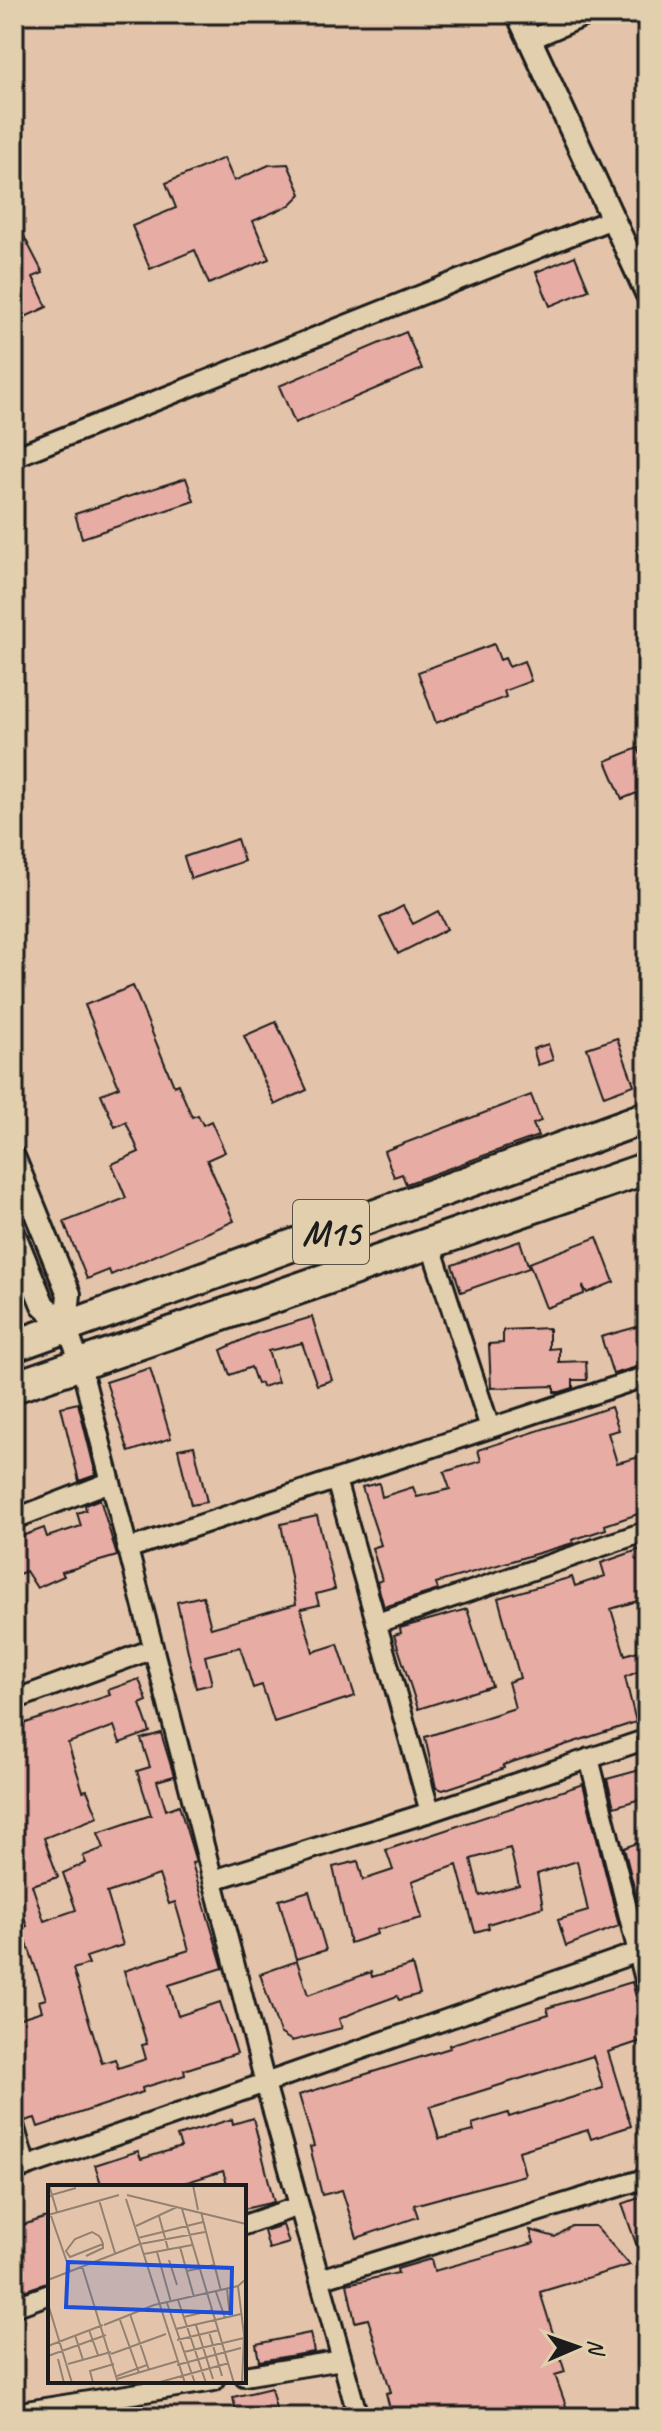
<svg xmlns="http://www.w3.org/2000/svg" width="661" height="2431" viewBox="0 0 661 2431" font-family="Caveat,sans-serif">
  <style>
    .building { fill: #e7aca4; stroke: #1c1c1c; stroke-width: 2; fill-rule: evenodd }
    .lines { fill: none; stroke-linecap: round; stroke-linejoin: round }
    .minor-casing { stroke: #1c1c1c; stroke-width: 24 }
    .tertiary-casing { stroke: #1c1c1c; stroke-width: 28 }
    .trunk-casing { stroke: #1c1c1c; stroke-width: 36 }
    .minor { stroke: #e1cfad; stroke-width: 18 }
    .tertiary { stroke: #e1cfad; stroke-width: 22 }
    .trunk { stroke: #e1cfad; stroke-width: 30 }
    .labels { text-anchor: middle; stroke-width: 6; stroke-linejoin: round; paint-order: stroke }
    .shield { fill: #e1cfad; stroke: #575248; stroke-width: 2 }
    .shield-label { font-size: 36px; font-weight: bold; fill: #1c1c1c }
    .inset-road { fill: none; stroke: #938171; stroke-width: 2 }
    .view { fill: #1d4ed8; fill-opacity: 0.15; stroke: #1d4ed8; stroke-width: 4 }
    .inset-edge { fill: none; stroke: #1c1c1c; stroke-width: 4 }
  </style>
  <rect width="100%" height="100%" fill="#e3c4aa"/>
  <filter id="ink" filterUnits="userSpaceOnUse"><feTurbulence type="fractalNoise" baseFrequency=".0125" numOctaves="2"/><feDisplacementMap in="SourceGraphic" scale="16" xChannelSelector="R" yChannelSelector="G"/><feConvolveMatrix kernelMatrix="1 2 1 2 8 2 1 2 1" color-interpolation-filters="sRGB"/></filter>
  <g filter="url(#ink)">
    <path class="building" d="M224,158l10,23 35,-16 19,-1 13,30 -11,11 -37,16 16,38 -60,25 -14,-34 -45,19 -18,-43 44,-18 -10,-25z
      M14,217l29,56 -10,4 14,30 -33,15z
      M575,256l14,34 -39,16 -14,-34z
      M406,332l16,37 -127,54 -16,-37z
      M186,478l8,23 -112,37 -7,-24z
      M494,644l6,16 5,-2 4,9 15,-6 7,20 -27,10 2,6 -70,26 -18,-51z
      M638,748l9,23v18l-25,10 -16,-38z
      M237,839l7,22 -53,18 -7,-22z
      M403,906l10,18 25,-13 9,18 -49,25 -18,-36z
      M133,986l41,100 4,-2 14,33 6,-2 5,10 8,-4 14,31 -18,8 27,61 -123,54 -2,-5 -22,9 -23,-57 62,-24 -14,-34 27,-12 -13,-30 -11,5 -14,-33 18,-7 -34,-82z
      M276,1022l31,68 -32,15 -31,-69z
      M617,1038l17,47 -30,11 -17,-48z
      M548,1044l5,16 -15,5 -5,-16z
      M531,1095l10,26 -8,3 5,12 -132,48 -4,-10 -8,3 -10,-26z
      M597,1237l17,45 -27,11 -4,-7 1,8 -38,14 -17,-45z
      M520,1241l9,27 -68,24 -9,-27z
      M312,1317l20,63 -15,5 -15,-42 -34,8 10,31 -16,5 -1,-4 -4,1 -6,-17 -21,8 -9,-25 34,-16z
      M647,1324v40l-34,10 -12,-37z
      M549,1328v21l10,-1v14l27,-1 1,19h-14v8l-13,4h-6v-6l-63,2 -2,-44 14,-1v-13z
      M150,1368l21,70 -42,14 -23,-70z
      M78,1403l18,72 -17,6 -18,-74z
      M611,1407l8,23 -11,3 9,30 30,-8v56l-42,14 1,4 -34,11 1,3 -137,40 2,7 -54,17 -7,-25 5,-2 -10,-32 9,-3 -19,-58 17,-4 3,14 31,-10 4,10 33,-8 -6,-17 37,-11 -3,-11z
      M194,1446l13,56 -16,3 -13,-56z
      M100,1499l17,57 -55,16 2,4 -27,12 -11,-17 -12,5v-37l30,-11 3,9 34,-11 -4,-13 9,-3 -1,-5z
      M317,1516l18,73 -19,5 3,11 -18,4 12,43 25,-8 17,52 -81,26 -12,-37 -9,3 -13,-41 -35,9 7,28 -16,4 -19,-86 26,-6 8,32 85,-24 -15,-80z
      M647,1547v51l-36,11 14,46 22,-7v20l-22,9 11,45 -133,43 1,3 -22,9 -39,13 -7,-2 -11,-51 90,-29 -7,-26 12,-4 -22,-80 74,-21 3,9 30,-10 -4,-13z
      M467,1609l25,77 -74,23 -24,-74 7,-2 -1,-5z
      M139,1679l8,22 -7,3 10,28 -30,11 -6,-17 -46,17 15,48 4,-1 11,27 -54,21 14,39 -26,8 12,36 32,-11 -13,-37 23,-10 -3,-7 21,-8 -6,-15 53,-18 -14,-44 13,-4 -9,-28 20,-6 13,43 -17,5 9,29 13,-5 17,57 -4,1 31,105 -54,17 9,31 42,-14 17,51 -53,17 1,5 -43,13 1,4 -105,35 -3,-9 -10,3 -11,-36v-65l28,-9 -3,-10 7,-2 -24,-71 5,-2 -13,-37v-149l10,-3 -4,-12 90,-30 -2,-5zM159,1875l10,29 6,-2 14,48 -65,21 23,73 -5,1 4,14 -28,9 -3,-9 -13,4 -29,-94 16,-5 -3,-7 37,-12 -16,-52z
      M647,1768v29l-33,10 -7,-28z
      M583,1784l36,142 -53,20 -8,-26 30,-9 -11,-50 -40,13 6,33 -55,17 1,4 -14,4 -18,-67 -45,16 10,37 -46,12 1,4 -27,9 -17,-76 25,-6 5,19 30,-10 -7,-20zM510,1848l9,37 -39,11 -9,-37z
      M647,1839v79l-5,1 -18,-71z
      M309,1891l17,59 -30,9 -17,-59z
      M297,1961l11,34 63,-23 1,5 40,-12 8,29 -21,6 -2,-4 -30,11 -28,12 3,9 -50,13 -12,-8 -20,-59z
      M632,1982l15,57 -39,13 23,74 -40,13 -3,-9 -69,21 6,24 -111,30 4,12 -61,21 -15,-48 -20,5 -12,-48 4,-1 -15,-51 151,-47 -1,-3 100,-31 -2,-6zM593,2056l10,32 -94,29 -1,-4 -36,11 2,7 -35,8 -9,-32z
      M253,2118l21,84 -30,7v-22h-16l-5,-16 -52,16h-69l-7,-22 43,-14 3,8 40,-12 -4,-11 55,-17 1,5z
      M647,2195v74h-2l-23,-65z
      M50,2216v66l-36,12v-66z
      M283,2225l6,18 -20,6 -5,-18z
      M572,2226h23l35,39 -90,27 25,80 -10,3 15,42h-38l-2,-6 -17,6h-121l-6,-24 5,-1 -23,-73 -13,3 -8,-38 51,-11 -1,-4 34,-10 3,12 100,-28 -4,-13 25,7z
      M310,2333l4,19 -55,9 -3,-17z
      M271,2388l7,29h-41l-4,-20z"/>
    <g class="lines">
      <g class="minor-casing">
        <path id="minor" d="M529,40l61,-26
          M14,457l598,-238
          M430,1243l60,185
          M66,1326l14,36 185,721 93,334
          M336,1480l94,332
          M14,1519l96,-37
          M127,1549l520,-173
          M377,1623l270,-92
          M14,1700l139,-51
          M589,1758l58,230
          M213,1880l217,-68 217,-73
          M14,2125l12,42
          M14,2171l633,-222
          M244,2225l55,-19
          M320,2279l327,-101
          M14,2307l36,-13
          M244,2376l98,-16
          M14,2413l200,-32"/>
      </g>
      <g class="tertiary-casing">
        <path id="tertiary" d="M518,14l129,279
          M14,1159l55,135 -3,32
          M14,1235l29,70 23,21"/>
      </g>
      <g class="trunk-casing">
        <path id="trunk" d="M14,1346l633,-229
          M14,1387l633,-219"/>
      </g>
      <use href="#minor" class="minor"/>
      <use href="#tertiary" class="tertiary"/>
      <use href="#trunk" class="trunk"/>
    </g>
  </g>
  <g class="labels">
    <rect class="shield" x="293" y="1200" width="76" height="64" rx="6"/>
    <g class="shield-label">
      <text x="331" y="1245">M15</text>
    </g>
  </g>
  <g transform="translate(48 2185)">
    <rect width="198" height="198" fill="#e3c4aa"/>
    <path class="inset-road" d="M1,0l8,27M145,0l5,25M79,10l119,29M0,11l28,-8M78,14l59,184M51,15l16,53M134,24l52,174M153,27l20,79M0,30l71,-20M3,31l19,55M111,31l9,33M88,41l41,-19M90,53l65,-16M132,62l14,50M109,67l14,50M96,69l48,-9M38,71l17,-8v-4l-2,-5 -2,-3 -7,-4 -17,7 -9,12 4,6 33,-13M121,75l8,25M34,81l36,117M139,86l27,-6M0,95l92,-36 65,-12M190,101l6,49 -2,48M179,104l3,28M168,107l9,26M130,115l28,83M119,118l28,80M0,119l24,79M82,129l19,56M136,132l29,-7M72,135l19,53M56,140l50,-20 84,-19 8,-7M148,140l17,54M128,144l65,-15M41,145l9,25M161,147l13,44M27,150l8,25M129,155l42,-10M0,161l55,-21M136,167l60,-14M63,169l55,-20M0,171l58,-21M10,174l6,24M20,179l43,-12M129,180l64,-17M69,191l30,-11M69,194l61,-18M112,197l69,-19M45,198l-3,-12 24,-7"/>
    <path class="view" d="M20,77l164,6 -1,45 -165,-6z"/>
    <rect width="198" height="198" class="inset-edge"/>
  </g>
  <rect width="661" height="2431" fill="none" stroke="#e1cfad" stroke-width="48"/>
  <rect x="24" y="24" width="613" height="2383" fill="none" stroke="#1c1c1c" stroke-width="3" filter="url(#ink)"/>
  <g transform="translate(577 2347) rotate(88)" stroke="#e1cfad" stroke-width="6" paint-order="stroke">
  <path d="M0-6L14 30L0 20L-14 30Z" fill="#1c1c1c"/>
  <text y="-12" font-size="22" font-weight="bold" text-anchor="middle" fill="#1c1c1c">N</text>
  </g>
</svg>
